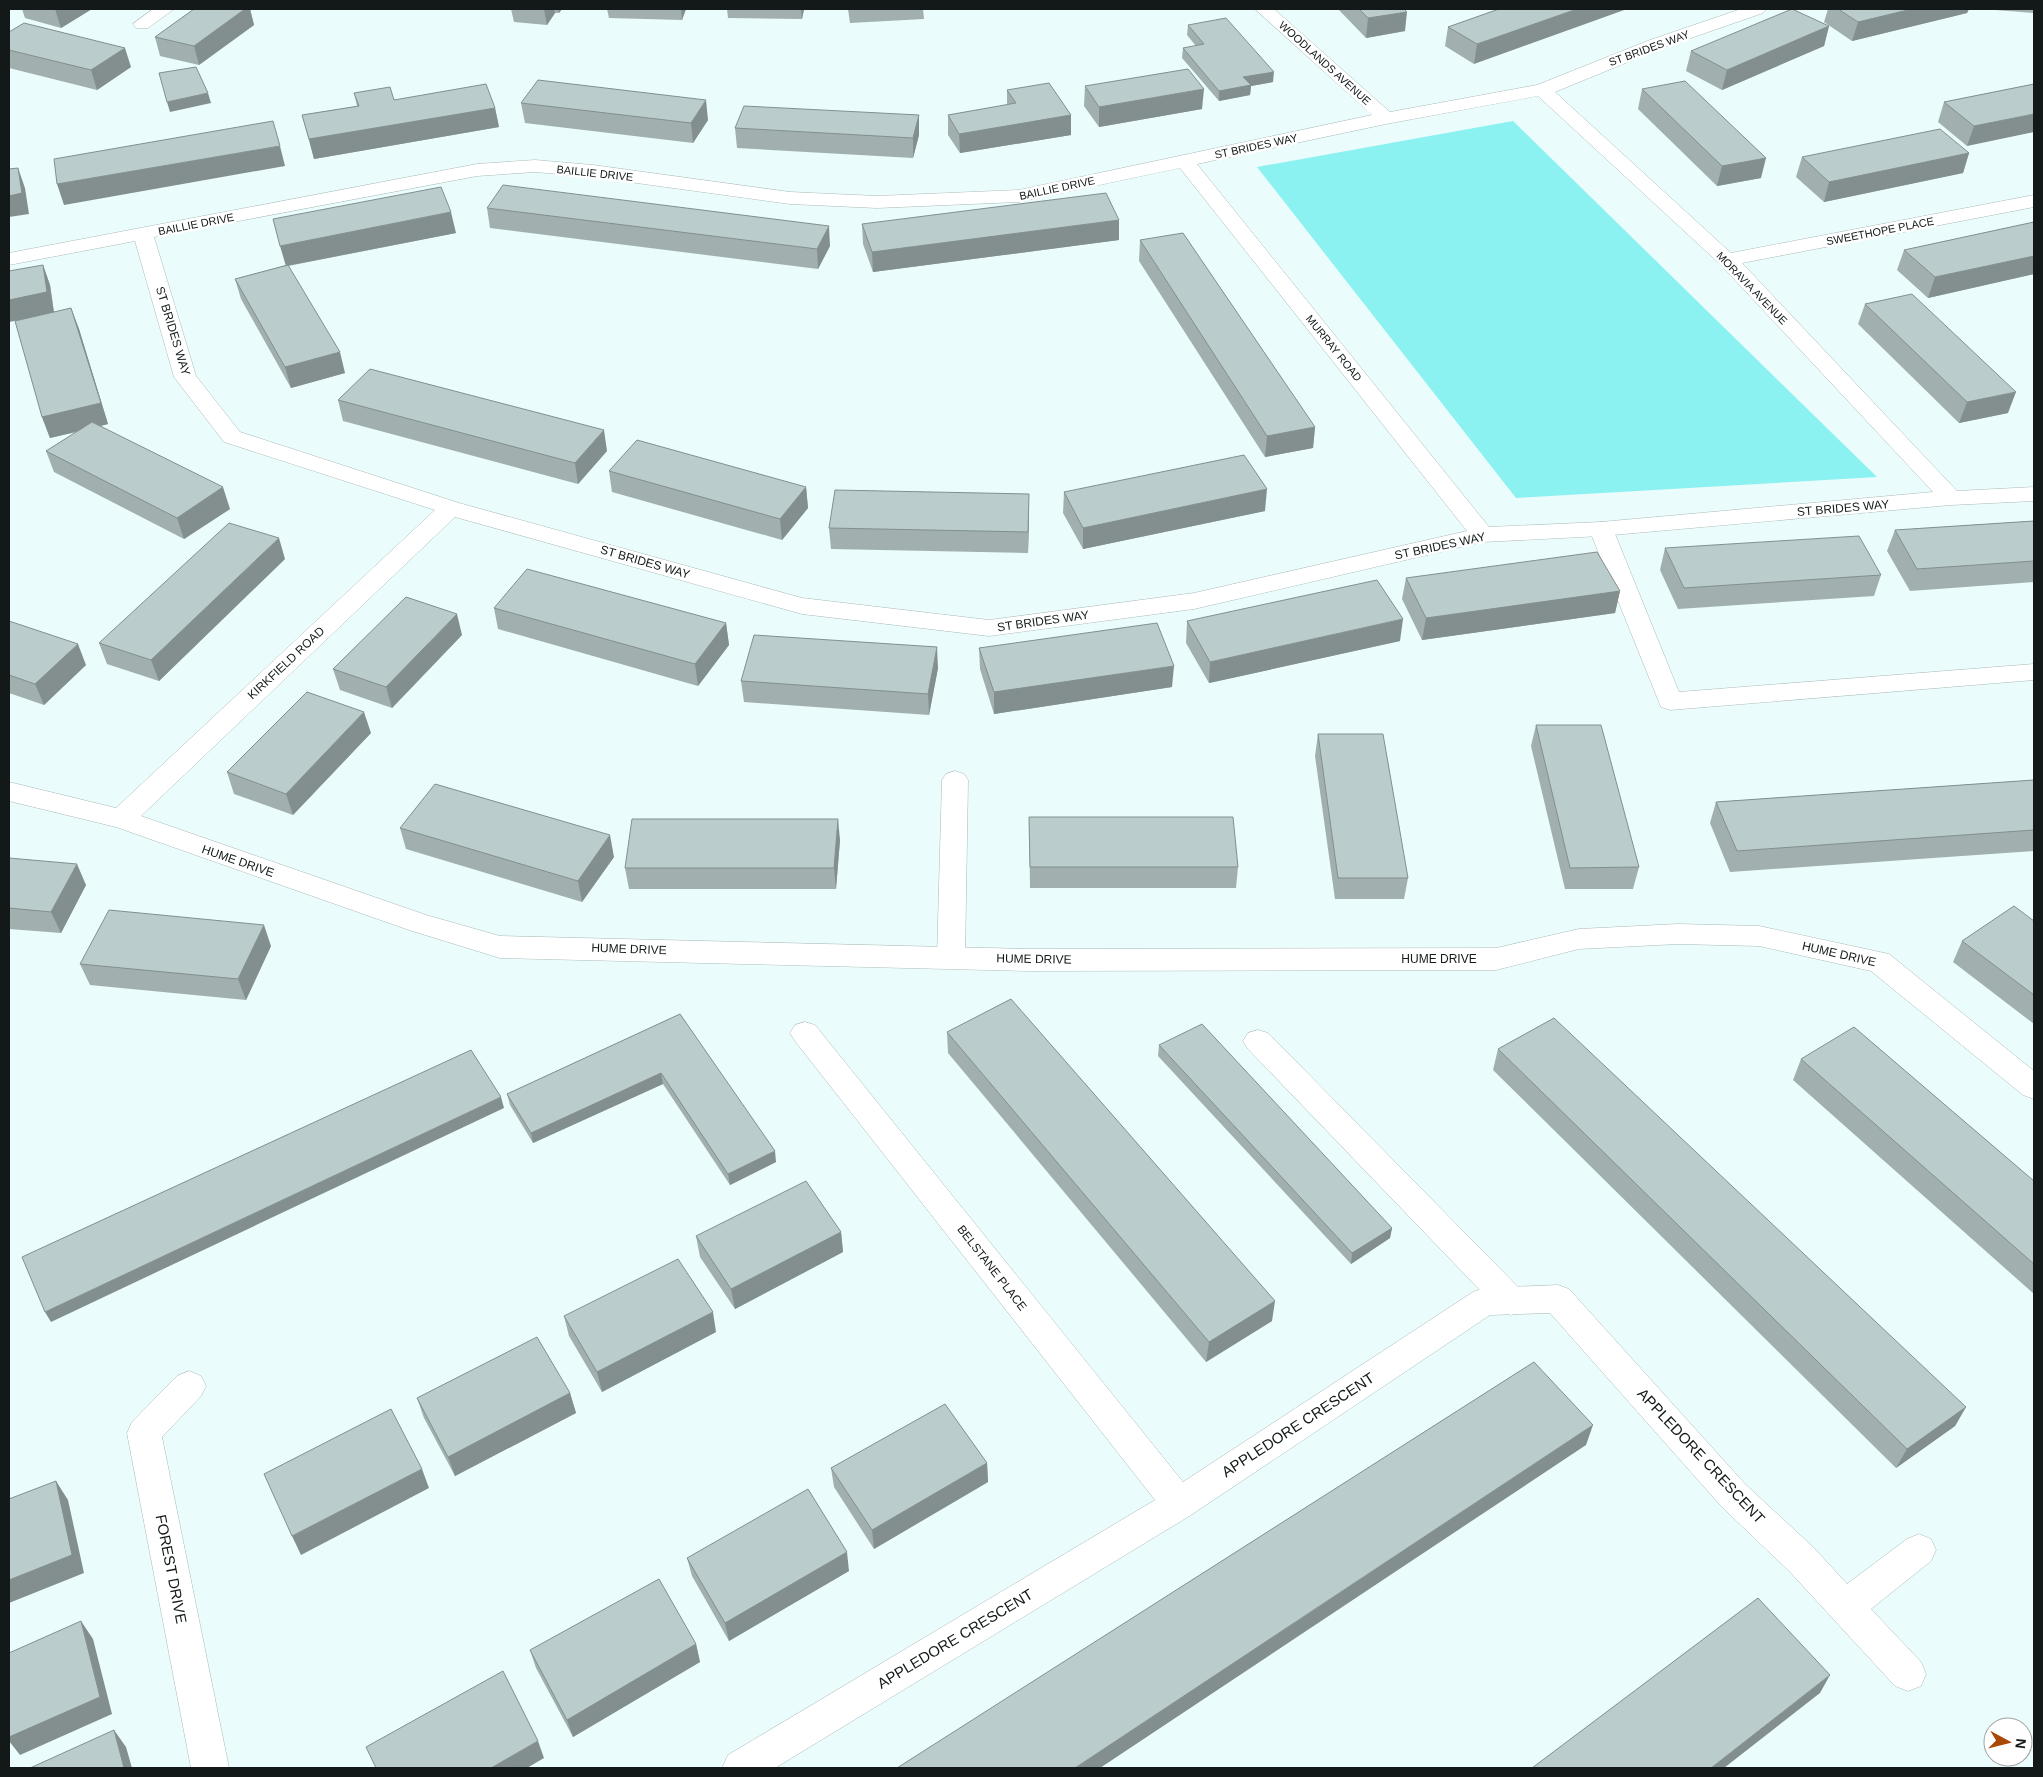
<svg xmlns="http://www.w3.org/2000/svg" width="2043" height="1777" viewBox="0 0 2043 1777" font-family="Arial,sans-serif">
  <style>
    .green { fill: #8cf1f1 }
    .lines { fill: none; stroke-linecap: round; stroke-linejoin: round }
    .service-casing { stroke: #a9bab9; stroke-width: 1 }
    .minor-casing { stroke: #a9bab9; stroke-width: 1 }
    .service { fill: #fff; fill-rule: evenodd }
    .minor { fill: #fff; fill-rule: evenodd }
    .wall { fill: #a1afaf }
    .shaded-wall { fill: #838f8f }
    .building { fill: #bcc; stroke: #838f8f }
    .labels { text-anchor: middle; stroke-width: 5; stroke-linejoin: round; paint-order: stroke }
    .far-street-label { font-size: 11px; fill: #131919; stroke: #fff }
    .street-label { font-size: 12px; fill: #131919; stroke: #fff }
    .near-street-label { font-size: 15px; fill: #131919; stroke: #fff }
  </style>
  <rect width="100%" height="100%" fill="#ebfcfc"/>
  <path class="green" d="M1513,121l364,356 -361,21 -259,-331z"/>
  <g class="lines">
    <g class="service-casing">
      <path id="service" d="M1601,522l8,2 4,5 66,163 355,-28v16l-364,30 -9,-3 -72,-178 4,-5z
        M955,771l9,3 4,6 -3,177 -4,8 -10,3 -10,-3 -4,-8 5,-177 4,-6z
        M1258,1030l10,3 254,258 5,10 -5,10 -11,4 -11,-4 -252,-262 -5,-8 5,-8z"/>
    </g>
    <g class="minor-casing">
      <path id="minor" d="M153,9h21l-26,19h-12l-3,-4z
        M1255,9h19l116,103 147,-27 113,-45 91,-31h25l-3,4 -101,35 -107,44 176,161 303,-58v12l-292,56 215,228 77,-4v14l-83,4 -350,31 -118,6 -289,67 -205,27 -187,-22 -347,-97 -314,299 285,99 74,21 529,13 467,-1 83,-19 99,-5 81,2 130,28 145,117v28l-11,-4 -152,-124 -112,-25 -81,-2 -99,5 -83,21 -467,1 -529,-13 -91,-28 -293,-103 -107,-26v-19l107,26 319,-298 -211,-68 -50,-65 -39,-136 -126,24v-12l468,-89 58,-4 58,5 197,27 87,4 142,-6 353,-75zM1538,96l182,168 213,228 -332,30 -112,5 -292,-363 189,-40zM1180,168l287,363 -273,62 -205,27 -187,-22 -343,-95 -219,-71 -44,-56 -42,-139 323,-61 58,-4 58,5 197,27 87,4 142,-6z
        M805,1022l10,3 368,457 290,-190 11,-4 74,-3 11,4 176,195 69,64 33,36 60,-45 12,-5 12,5 5,11 -5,11 -60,48 50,53 5,12 -5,12 -13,5 -13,-5 -105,-114 -69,-66 -171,-193 -60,2 -299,200 -416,253h-53l6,-13 427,-255 -360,-459 -5,-8 5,-8z
        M189,1371l12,5 5,10 -5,10 -39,41 67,331h-38l-64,-335 5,-11 45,-46z"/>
    </g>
    <use href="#service" class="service"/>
    <use href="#minor" class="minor"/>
  </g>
  <path class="wall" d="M22,9h70l-31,19 -36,-10z
    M194,9h56l4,16 -55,40 -39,-9 -5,-19z
    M504,9h58l-3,4h-4l-8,12 -33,-3 -3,-13z
    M607,9h79l-4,11 -73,-2z
    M727,9h77l-2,10 -74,-1z
    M848,9h75l1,10 -74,4z
    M1338,9h66l1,22 -39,7z
    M1499,9l-25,55 -29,-18 3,-19z
    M1828,9h141l-2,4 -115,28 -28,-19z
    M1995,9h39v4l-39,-3z
    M1188,25l85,57 -22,4 -1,9 -31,6 -37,-43 1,-10 13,-2 -9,-11z
    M1829,26l-5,20 -102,44 -36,-19 5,-20z
    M9,32l122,35 -34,23 -88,-22z
    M2034,84l-67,62 -29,-24 6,-20z
    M1085,86l117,23 -103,18 -15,-21z
    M1642,89l119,89 -44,8 -79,-77z
    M1007,90l64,25v20l-111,18 -12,-18v-20l59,-10z
    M354,93l40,7 101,8 4,19 -185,32 -12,-44 55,-9z
    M521,103l187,17 -15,23 -168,-20z
    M919,115v20l-6,23 -176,-10 -2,-20z
    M1969,153l-6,20 -139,29 -28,-25 6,-20z
    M487,208l343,38 -12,23 -328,-41z
    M273,219l183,14 -168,33 57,107 -54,15 -50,-89 -6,-20 51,-14z
    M2034,222v52l-106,24 -31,-28 7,-20z
    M862,224l257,16 -246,32 -10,-28z
    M1140,240l175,187 -2,21 -48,9 -126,-196z
    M43,265l7,20 4,27 17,-4 8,21 29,95 -7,2 129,83 -46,30 -130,-67 -8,-21 31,-19 -27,6 -8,-21 -20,-98z
    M1865,304l143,109 -49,10 -101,-99z
    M338,400l269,51 -29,33 -235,-63z
    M609,471l197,16 2,21 -26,32 -170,-48z
    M1064,492l201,19 -182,38 -20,-36z
    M1029,515l-1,38 -197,-4 -2,-21z
    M2034,521v61l-124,9 -23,-40 8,-21z
    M1665,548l216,27 -7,21 -196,13 -18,-39z
    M285,559l-126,122 -52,-17 -8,-21z
    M1406,578l214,13 -5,22 -193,27 -20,-41z
    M494,608l232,15 3,22 -31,41 -200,-57z
    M9,621l77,44 -42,40 -35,-12z
    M1187,621l213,20 -191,42 -23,-40z
    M462,635l-70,73 -52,-18 -7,-21z
    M979,648l193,39 -178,27 -14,-45z
    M938,668l-9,47 -185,-13 -3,-21z
    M1536,725l103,142 -6,22h-68l-34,-143z
    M371,733l-78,82 -59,-21 -7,-22z
    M1318,734l90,144 -4,21h-69l-20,-143z
    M2034,780v71l-304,21 -20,-49 6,-21z
    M1029,817l209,50 -2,21h-206z
    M400,828l214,29 -32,45 -176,-53z
    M840,840l-4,49h-207l-4,-21z
    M9,858l77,27 -25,48 -52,-4z
    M2034,921v103l-81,-62 9,-21z
    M271,946l-25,54 -156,-15 -10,-21z
    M680,1014l96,148 -46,23 -67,-101 -130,59 -23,-38 -3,-11z
    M947,1032l325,289 -66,41 -258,-309z
    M1159,1045l233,183 -2,10 -39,26 -193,-208z
    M1498,1049l468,358 -11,19 -59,42 -403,-398z
    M1801,1059l233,122v113l-241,-214z
    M841,1232l2,20 -108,57 -35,-52 -4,-21z
    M564,1316l152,16 -114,60 -33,-56z
    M570,1393l6,20 -121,63 -31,-58 -7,-20z
    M987,1463l1,19 -114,67 -40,-62 -3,-19z
    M687,1558l162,13 -120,70 -37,-65z
    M696,1644l4,18 -127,75 -37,-69 -6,-18z"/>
  <path class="shaded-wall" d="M55,9h37l-31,19z
    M245,9h5l4,16 -55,40 -5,-19z
    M544,9h10l1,4 -8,12z
    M558,9h4l-3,4z
    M681,9h5l-4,11z
    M801,9h3l-2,10z
    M1577,9h50l-153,55 3,-20z
    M1912,9h57l-2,4 -115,28 6,-19z
    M1407,12l-2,19 -39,7 2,-20z
    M1829,26l-5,20 -102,44 5,-20z
    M125,48l6,19 -34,23 -6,-20z
    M1274,72l-1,10 -22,4 -1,9 -31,6v-10l24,-14z
    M1204,89l-2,20 -103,18v-20z
    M208,93l3,10 -41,9 -3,-10z
    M706,100l2,20 -15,23 -2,-20z
    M495,108l4,19 -185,32 -5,-20z
    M2034,114v18l-67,14 7,-20z
    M919,115v20l-6,23v-20z
    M1071,115v20l-111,18 -1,-19z
    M280,146l5,20 -221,39 -7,-21z
    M1969,153l-6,20 -139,29 5,-20z
    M1766,158l-5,20 -44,8 5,-20z
    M18,168l7,20 4,26 -20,3v-21z
    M451,212l5,21 -170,33 -6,-20z
    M1119,220v20l-246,32 -1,-20z
    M829,226l1,20 -12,23 -1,-20z
    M2034,256v18l-106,24 7,-21z
    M43,265l7,20 4,28 -45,9v-22z
    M71,308l8,21 29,95 -58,14 -8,-21z
    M340,352l5,21 -54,15 -6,-21z
    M2016,392l-8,21 -49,10 8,-21z
    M1315,427l-2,21 -48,9 2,-21z
    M604,430l3,21 -29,33 -3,-21z
    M223,487l7,22 -46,30 -7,-21z
    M806,487l2,21 -26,32 -2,-21z
    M1267,489l-2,22 -182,38v-21z
    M1029,494v21l-1,38v-21z
    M279,538l6,21 -126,122 -8,-21z
    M1620,591l-5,22 -193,27 4,-22z
    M457,614l5,21 -70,73 -6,-21z
    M1403,619l-3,22 -191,42 1,-21z
    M726,623l3,22 -31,41 -3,-22z
    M78,644l8,21 -42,40 -9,-21z
    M937,647l1,21 -9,47 -1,-21z
    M1174,666l-2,21 -178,27v-22z
    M364,712l7,21 -78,82 -7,-21z
    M838,819l2,21 -4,49 -2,-21z
    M610,835l4,22 -32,45 -4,-21z
    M77,864l9,21 -25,48 -10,-21z
    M264,925l7,21 -25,54 -8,-21z
    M661,1073l2,11 -130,59 -2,-10z
    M501,1097l3,11 -453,214 -6,-10z
    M775,1151l1,11 -46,23 -2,-11z
    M1392,1228l-2,10 -39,26 1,-11z
    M841,1232l2,20 -108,57 -4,-20z
    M1275,1301l-3,20 -66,41 3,-20z
    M713,1312l3,20 -114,60 -5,-20z
    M570,1393l6,20 -121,63 -7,-19z
    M1966,1407l-11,19 -59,42 11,-19z
    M1593,1425l-7,20 -486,323h-25z
    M987,1463l1,19 -114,67 -2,-19z
    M422,1469l7,19 -128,67 -9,-19z
    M56,1481l12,19 16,73 -75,30v-23z
    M847,1552l2,19 -120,70 -4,-18z
    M81,1621l12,18 19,75 -92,41 -11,-14v-4z
    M696,1644l4,18 -127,75 -6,-17z
    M1830,1675l-10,18 -96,75h-13z
    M114,1730l12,17 6,21h-8z
    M538,1741l6,17 -17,10h-36z"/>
  <path class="building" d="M194,9h51l-51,37 -39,-9z
    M1359,9h45l3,3 -39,6z
    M1499,9h78l-100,35 -29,-17z
    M1792,9l37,17 -102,44 -36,-19z
    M1838,9h74l-54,13z
    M1226,18l48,54 -31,5 8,8 -32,6 -36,-43 21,-4 -16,-19z
    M24,23l101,25 -34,22 -82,-20v-18z
    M196,67l12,26 -41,9 -8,-29z
    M1188,69l16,20 -105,18 -14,-21z
    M538,80l168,20 -15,23 -170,-20z
    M1685,81l81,77 -44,8 -80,-77z
    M1049,83l22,32 -112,19 -11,-19 68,-12 -9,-13z
    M486,84l9,24 -186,31 -7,-24 57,-9 -5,-13 36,-6 4,13z
    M2034,84v30l-60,12 -30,-24z
    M744,106l175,9 -6,23 -178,-10z
    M273,121l7,25 -223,38 -3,-25z
    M1940,129l29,24 -140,29 -27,-25z
    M18,168l4,25 -13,3v-27z
    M503,185l326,41 -12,23 -330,-41z
    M441,187l10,25 -171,34 -7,-27z
    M1106,193l13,27 -247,32 -10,-28z
    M2034,222v34l-99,21 -31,-27z
    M1183,233l132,194 -48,9 -127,-196z
    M43,265l4,27 -38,8v-29z
    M288,265l52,87 -55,15 -50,-88z
    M1912,294l104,98 -49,10 -102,-98z
    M71,308l30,95 -59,14 -27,-96z
    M370,369l234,61 -29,33 -237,-63z
    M92,422l131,65 -46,31 -131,-67z
    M637,440l169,47 -26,32 -171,-48z
    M1244,455l23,34 -184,39 -19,-36z
    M835,490l194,4 -1,38 -199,-4z
    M2034,521v40l-117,8 -22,-39z
    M229,523l50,15 -128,122 -52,-17z
    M1859,536l22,39 -197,13 -19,-40z
    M1597,552l23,39 -194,27 -20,-40z
    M527,569l199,54 -31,41 -201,-56z
    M1377,580l26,39 -193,43 -23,-41z
    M406,597l51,17 -71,73 -53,-18z
    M9,621l69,23 -43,40 -26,-9z
    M1157,623l17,43 -180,26 -15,-44z
    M754,635l183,12 -9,47 -187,-13z
    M307,692l57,20 -78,82 -59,-22z
    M1536,725h65l38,142 -69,1z
    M1318,734h65l25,144h-70z
    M2034,780v50l-297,21 -21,-49z
    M435,784l175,51 -32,46 -178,-53z
    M1029,817h204l5,50h-208z
    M632,819h206l-4,49h-209z
    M9,858l68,6 -26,48 -42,-4z
    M2014,906l20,15v74l-72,-54z
    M109,910l155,15 -26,54 -158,-15z
    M1011,999l264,302 -66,41 -262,-310z
    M680,1014l95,137 -47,23 -67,-101 -130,60 -24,-39z
    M1554,1018l412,389 -59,42 -409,-400z
    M1202,1024l190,204 -40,25 -193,-208z
    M1854,1027l180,154v83l-233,-205z
    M471,1050l30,47 -456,215 -23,-55z
    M806,1181l35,51 -110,57 -35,-53z
    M678,1259l35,53 -116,60 -33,-56z
    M537,1337l33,56 -122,64 -31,-59z
    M1534,1362l59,63 -518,343h-178z
    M945,1404l42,59 -115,67 -41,-62z
    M391,1409l31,60 -130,67 -28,-62z
    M56,1481l16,74 -63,25v-81z
    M808,1489l39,63 -122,71 -38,-65z
    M659,1579l37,65 -129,76 -37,-70z
    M1758,1598l72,77 -119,93h-179z
    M81,1621l19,76 -91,40v-84z
    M503,1671l35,70 -47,27h-115l-10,-21z
    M114,1730l10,38h-94z"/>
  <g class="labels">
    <g class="far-street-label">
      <text transform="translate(1649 48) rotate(-20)" y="4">ST BRIDES WAY</text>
      <text transform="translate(1325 63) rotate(42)" y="4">WOODLANDS AVENUE</text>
      <text transform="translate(1256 146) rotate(-12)" y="4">ST BRIDES WAY</text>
      <text transform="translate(595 173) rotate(6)" y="4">BAILLIE DRIVE</text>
      <text transform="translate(1057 188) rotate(-12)" y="4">BAILLIE DRIVE</text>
      <text transform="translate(196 224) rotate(-11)" y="4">BAILLIE DRIVE</text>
      <text transform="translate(1880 231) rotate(-11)" y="4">SWEETHOPE PLACE</text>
      <text transform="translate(1752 288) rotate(46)" y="4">MORAVIA AVENUE</text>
      <text transform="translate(1334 348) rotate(51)" y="4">MURRAY ROAD</text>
    </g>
    <g class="street-label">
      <text transform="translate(173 331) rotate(73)" y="4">ST BRIDES WAY</text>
      <text transform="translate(1843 508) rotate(-5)" y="4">ST BRIDES WAY</text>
      <text transform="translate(1440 546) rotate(-12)" y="4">ST BRIDES WAY</text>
      <text transform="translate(645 562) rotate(16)" y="4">ST BRIDES WAY</text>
      <text transform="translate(1043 621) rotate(-8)" y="4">ST BRIDES WAY</text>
      <text transform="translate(286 663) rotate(-43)" y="4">KIRKFIELD ROAD</text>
      <text transform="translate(238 861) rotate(19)" y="4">HUME DRIVE</text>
      <text transform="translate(629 949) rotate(2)" y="4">HUME DRIVE</text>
      <text transform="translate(1839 954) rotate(13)" y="4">HUME DRIVE</text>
      <text transform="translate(1034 959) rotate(1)" y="4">HUME DRIVE</text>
      <text x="1439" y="963">HUME DRIVE</text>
      <text transform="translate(992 1268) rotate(52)" y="4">BELSTANE PLACE</text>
    </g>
    <g class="near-street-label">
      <text transform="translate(1298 1425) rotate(-33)" y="5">APPLEDORE CRESCENT</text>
      <text transform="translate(1701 1456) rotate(47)" y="5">APPLEDORE CRESCENT</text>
      <text transform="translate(171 1569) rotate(79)" y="5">FOREST DRIVE</text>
      <text transform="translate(955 1639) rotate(-31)" y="5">APPLEDORE CRESCENT</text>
    </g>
  </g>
  <rect width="2043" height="1777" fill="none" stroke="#131919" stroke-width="20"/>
  <g transform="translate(2008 1742) rotate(97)"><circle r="24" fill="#ffffff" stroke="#a1a3a3"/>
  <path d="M0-4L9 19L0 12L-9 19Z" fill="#aa4806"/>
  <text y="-8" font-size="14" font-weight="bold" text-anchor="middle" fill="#131919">N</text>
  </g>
</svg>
